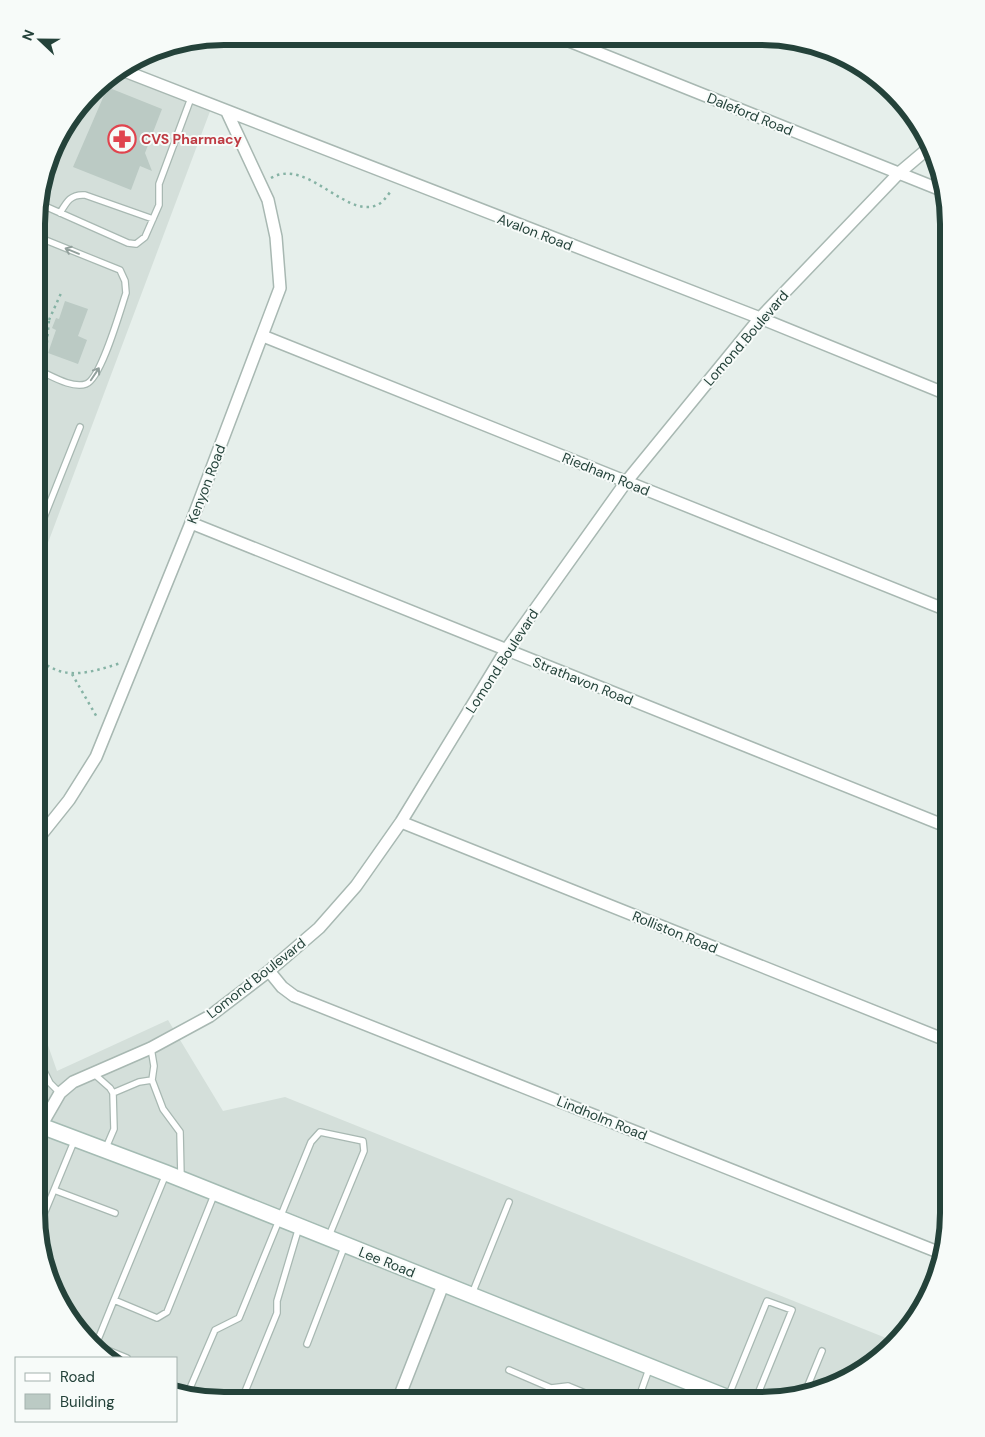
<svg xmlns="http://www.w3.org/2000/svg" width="985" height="1437" viewBox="0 0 985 1437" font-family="'DM Sans',sans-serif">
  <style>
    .built { fill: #d4dfda }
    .building { fill: #bbcac4 }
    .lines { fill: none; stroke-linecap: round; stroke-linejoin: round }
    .lane-casing { stroke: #a8b8b2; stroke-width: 8 }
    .street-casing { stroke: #a8b8b2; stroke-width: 14 }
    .secondary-casing { stroke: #a4bbb3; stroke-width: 18 }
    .path { stroke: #86b3a5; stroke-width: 2.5; stroke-dasharray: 2.5 4; stroke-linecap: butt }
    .lane { stroke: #fff; stroke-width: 5.5 }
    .street { stroke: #fff; stroke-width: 11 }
    .secondary { stroke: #fff; stroke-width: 15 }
    .oneway { stroke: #92a09c }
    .labels { text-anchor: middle; stroke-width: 4; stroke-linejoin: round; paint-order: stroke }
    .street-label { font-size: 14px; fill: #24423a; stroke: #f7fbf9 }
    .health-label { font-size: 14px; font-weight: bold; fill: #be3a42; stroke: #f7fbf9; text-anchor: start }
    .rim { fill: none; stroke: #24423a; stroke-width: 6 }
  </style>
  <rect width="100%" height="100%" fill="#e6efeb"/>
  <path class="built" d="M122,70l90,36 -175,466 1,-373 23,-69 39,-47z
    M37,1014l20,57 111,-51 55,91 62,-14 611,245 -11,12 -41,28 -83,19 -561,-2 -24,-9v-32h-69l-24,-21 -28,-41 -19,-83z"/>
  <path class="building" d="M112,89l50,20 -17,44 7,18 -12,-5 -9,24 -58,-23 32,-74z
    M65,301l23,8 -10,27 9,4 -9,24 -30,-11 8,-23 -4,-2 4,-10 3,1z"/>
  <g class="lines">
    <g class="lane-casing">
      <path id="lane" d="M38,203l90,40 8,1 9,-7 14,-32v-21l32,-86
        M60,213c7,-12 11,-19 25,-18l68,24
        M38,370c12,5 34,19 48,14 15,-5 34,-73 40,-91l-1,-12 -5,-11 -82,-33
        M37,500l12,4
        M37,535l43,-108
        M151,1048l3,18 -2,14
        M37,1057l13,26 10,10
        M93,1073l17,15 3,5 1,36 -9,21
        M113,1093l26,-11 13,-2 11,29 17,23 1,45
        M75,1139l-21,51 61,23
        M166,1174l-52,126 43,18 10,-6 47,-117
        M39,1226l15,-36
        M472,1294l37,-92
        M307,1344l38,-99
        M95,1345l32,13
        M95,1347l19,-47
        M509,1370l42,18 17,-2 34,14
        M806,1390l16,-39
        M187,1395l28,-65 24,-12 72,-176 9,-10 43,9 1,10 -35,85
        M728,1397l39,-96 25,9 -37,91
        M242,1399l35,-86v-12l22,-74
        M638,1400l11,-31
        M700,1401l5,-10"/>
    </g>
    <g class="street-casing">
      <path id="street" d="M559,37l382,153
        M122,70l638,248 189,77
        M263,336l686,275
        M191,523l757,304
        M401,822l547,219
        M37,840l32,-40 27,-43 95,-234 89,-235 -4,-51 -8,-37 -41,-88
        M269,971l13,16 12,9 649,258
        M41,1126l19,-33 13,-11 78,-34 59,-32 59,-45 50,-43 37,-42 45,-64 105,-172 120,-168 134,-164 139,-145 32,-27
        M398,1400l45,-115"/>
    </g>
    <g class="secondary-casing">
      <path id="secondary" d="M36,1124l130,49 570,228"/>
    </g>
    <path class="path" d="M271,178c38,-22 79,48 111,24 4,-4 7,-9 10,-12
      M38,315l11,5 -4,43
      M49,320l13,-29
      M37,657c26,26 54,15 84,6
      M72,674l26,45"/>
    <use href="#lane" class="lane"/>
    <use href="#street" class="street"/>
    <use href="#secondary" class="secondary"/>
  </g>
  <defs><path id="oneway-shaft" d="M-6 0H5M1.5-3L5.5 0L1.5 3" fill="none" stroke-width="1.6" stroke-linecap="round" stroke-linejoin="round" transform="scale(1.25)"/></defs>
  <g class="oneway">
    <use href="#oneway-shaft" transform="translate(72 251) rotate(-158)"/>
    <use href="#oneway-shaft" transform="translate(95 374) rotate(-56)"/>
  </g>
  <defs>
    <g id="pharmacy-ring" transform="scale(1.4375)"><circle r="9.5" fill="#f7fbf9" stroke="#e0444e" stroke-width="1.5"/><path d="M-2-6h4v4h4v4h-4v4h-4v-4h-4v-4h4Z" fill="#e0444e"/></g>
  </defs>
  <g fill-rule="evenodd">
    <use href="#pharmacy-ring" x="122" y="139"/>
  </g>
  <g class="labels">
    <g class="street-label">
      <text transform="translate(750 114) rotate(22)" y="5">Daleford Road</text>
      <text transform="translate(535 232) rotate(21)" y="5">Avalon Road</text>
      <text transform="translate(746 338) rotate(-49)" y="5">Lomond Boulevard</text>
      <text transform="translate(606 474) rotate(22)" y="5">Riedham Road</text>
      <text transform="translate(206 484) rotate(-69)" y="5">Kenyon Road</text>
      <text transform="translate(502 661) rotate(-57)" y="5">Lomond Boulevard</text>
      <text transform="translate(583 681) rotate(22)" y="5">Strathavon Road</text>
      <text transform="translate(675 932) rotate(22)" y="5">Rolliston Road</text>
      <text transform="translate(256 978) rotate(-38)" y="5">Lomond Boulevard</text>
      <text transform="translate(602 1118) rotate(22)" y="5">Lindholm Road</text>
      <text transform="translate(387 1262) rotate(22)" y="5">Lee Road</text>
    </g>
    <g class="health-label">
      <text x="141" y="144">CVS Pharmacy</text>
    </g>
  </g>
  <path d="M0 0H985V1437H0ZM224 45H761A179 179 0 0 1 940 224V1213A179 179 0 0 1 761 1392H224A179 179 0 0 1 45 1213V224A179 179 0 0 1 224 45Z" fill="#f7fbf9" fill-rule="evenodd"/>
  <path class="rim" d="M224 45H761A179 179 0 0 1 940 224V1213A179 179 0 0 1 761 1392H224A179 179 0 0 1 45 1213V224A179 179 0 0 1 224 45Z"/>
  <rect x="15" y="1357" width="162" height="65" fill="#f7fbf9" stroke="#a3b1ad"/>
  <rect x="25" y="1373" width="25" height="8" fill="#ffffff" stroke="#a3b1ad"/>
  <text x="60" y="1382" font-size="15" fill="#24423a">Road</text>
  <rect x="25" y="1394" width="25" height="15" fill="#bbcac4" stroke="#a3b1ad"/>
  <text x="60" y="1407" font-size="15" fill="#24423a">Building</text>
  <g transform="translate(40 40) rotate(292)" stroke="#f7fbf9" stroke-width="4" paint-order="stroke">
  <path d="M0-4L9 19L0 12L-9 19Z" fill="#24423a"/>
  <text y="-8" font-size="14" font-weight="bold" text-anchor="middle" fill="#24423a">N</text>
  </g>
</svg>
